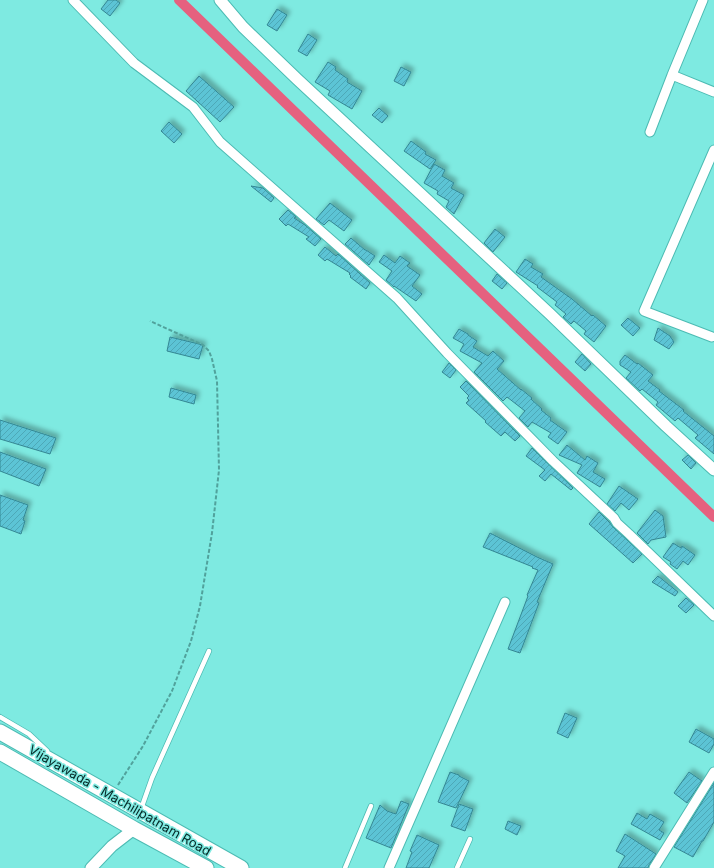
<svg xmlns="http://www.w3.org/2000/svg" width="714" height="868" viewBox="0 0 714 868" font-family="Inter,sans-serif">
  <style>
    .lines { fill: none; stroke-linecap: round; stroke-linejoin: round }
    .canal { stroke: #e5617f; stroke-width: 10 }
    .building { fill: url(#building-hatch); stroke: #348793; filter: url(#shadow) }
    .service-casing { stroke: #4cbbb3; stroke-width: 6 }
    .minor-casing { stroke: #4cbbb3; stroke-width: 11 }
    .tertiary-casing { stroke: #4cbbb3; stroke-width: 13 }
    .trunk-casing { stroke: #4cbbb3; stroke-width: 17 }
    .path { stroke: #51a29c; stroke-width: 2; stroke-dasharray: 4 2; stroke-linecap: butt }
    .service { stroke: #fff; stroke-width: 4.5 }
    .minor { stroke: #fff; stroke-width: 9 }
    .tertiary { stroke: #fff; stroke-width: 11 }
    .trunk { stroke: #fff; stroke-width: 15 }
    .labels { text-anchor: middle; stroke-width: 3; stroke-linejoin: round; paint-order: stroke }
    .street-label { font-size: 13px; fill: #052927; stroke: #7eeae1 }
  </style>
  <defs>
    <pattern id="building-hatch" width="6" height="6" patternUnits="userSpaceOnUse"><rect width="6" height="6" fill="#5bc4d5"/><path d="M-1 1l2-2M0 6l6-6M5 7l2-2" fill="none" stroke="#4ea8b7"/></pattern>
    <filter id="shadow"><feDropShadow dx="3.5" dy="-3.5" stdDeviation="2" flood-color="#0004"/></filter>
  </defs>
  <rect width="100%" height="100%" fill="#7eeae1"/>
  <g class="lines">
    <path class="canal" d="M179,0l535,517"/>
  </g>
  <path class="building" d="M108,0h8l4,3 -10,13 -9,-7z
    M277,9l10,6 -10,16 -10,-6z
    M308,34l9,6 -10,16 -9,-5z
    M328,62l8,5 -1,3 13,9 -1,3 15,9 -10,18 -24,-14 2,-4 -15,-9z
    M401,67l10,5 -7,14 -10,-5z
    M199,76l35,31 -14,15 -34,-31z
    M379,108l9,8 -6,7 -10,-8z
    M169,122l13,12 -8,9 -13,-12z
    M411,141l15,11 -1,2 11,6 -6,9 -26,-18z
    M434,164l11,6 -3,6 12,7 -3,5 13,7 -10,19 -8,-7 3,-6 -12,-7 1,-3 -14,-8z
    M251,186l12,2 11,10 -3,4z
    M330,203l22,17 -8,11 -15,-11 -5,5 -8,-6z
    M288,210l8,7 -2,1 11,7 16,14 -6,7 -9,-7 3,-2 -21,-13 -2,2 -7,-7z
    M495,229l10,8 -12,15 -9,-9z
    M351,238l14,12h1l9,6 -6,9 -24,-21z
    M325,247l11,9 2,-2 32,29 -4,6 -16,-12 1,-1 -2,-2 1,-1 -23,-14 -2,2 -7,-6z
    M384,255l11,8 5,-7 10,7 -3,3 13,9 -8,11 10,8 -6,7 -22,-15v1l-8,-7 6,-9 -13,-9z
    M525,259l8,5 -2,3 12,7 -2,3 31,22 20,17 1,-1 13,11 -12,16 -10,-8 2,-3 -12,-10 -3,3 -8,-7 3,-3 -11,-9 2,-3 -20,-15 1,-1 -22,-14z
    M497,274l10,9 -5,6 -10,-8z
    M628,318l12,10 -7,8 -12,-11z
    M658,328l12,8 4,6 -5,7 -15,-9z
    M459,329l9,5v1l9,6 -4,6 15,9 5,-5 11,10 -7,8 24,21v-1l11,9 -1,1 11,10 -1,1 10,8 -1,2 17,12 -9,12 -10,-7 3,-4 -19,-11 -4,5 -9,-9 6,-7 -18,-14 -4,4 -29,-29 8,-9 -22,-12 4,-7 -11,-6z
    M170,337l33,8 -4,14 -32,-8z
    M582,354l9,10 -6,7 -10,-9z
    M625,355l12,9 1,-1 15,12 -5,6 12,9 -1,1 25,19 -1,1 31,25v18l-19,-16 3,-3 -20,-17 -3,3 -19,-16 2,-3 -16,-13 -2,2 -14,-13 5,-6 -11,-7v-4z
    M449,363l7,7 -6,8 -8,-6z
    M466,381l54,55 -5,5 -10,-9 -4,4 -16,-14 1,-1 -20,-18 3,-3 -2,-2 2,-2 -9,-9z
    M171,388l25,7 -2,9 -25,-7z
    M0,420l56,18 -6,16 -50,-15z
    M567,445l18,15 2,-4 11,7 -5,9 12,7 -5,8 -23,-14 5,-8 -23,-10z
    M532,448l41,40 -2,2 -20,-16 -6,7 -6,-5 6,-6 -19,-14z
    M0,452l46,17 -7,17 -39,-15z
    M688,455l8,8 -5,6 -9,-9z
    M619,486l19,13 -9,11 -8,-7 -6,8 -8,-7z
    M0,495l28,10 -5,15 2,1 -4,13 -21,-8z
    M655,510l8,6 3,21 -15,3 -3,4 -11,-11z
    M599,512l10,10 4,5 29,27 -9,9 -44,-39z
    M490,533l47,24 16,7 -16,38 2,1 -19,50 -12,-4 20,-53 -1,-1 11,-25 -6,-2 1,-1 -50,-20z
    M673,543l8,5 1,-2 13,9 -7,10 -5,-4 -6,8 -7,-5 1,-2 -8,-5z
    M658,576l20,16 -3,4 -23,-14z
    M686,598l8,7 -8,8 -8,-7z
    M565,713l12,5 -9,20 -11,-5z
    M696,729l18,10v5l-5,9 -20,-11z
    M450,772l9,3v1l10,5 -13,27 -18,-6z
    M689,772l13,9 -15,22 -13,-10z
    M714,783v39l-11,19h-1l-9,16 -19,-10z
    M401,801l8,3 -18,44 -25,-10 14,-33 7,6 9,3z
    M459,804l14,5 -8,22 -14,-5z
    M637,813l10,6 3,-5 14,8 -5,8 5,3 -4,7 -29,-16z
    M508,821l13,5 -4,9 -12,-6z
    M625,834l31,20 -7,11 -1,3h-30l7,-12 -9,-5z
    M417,835l22,10 -10,23h-23l6,-16 -2,-1z"/>
  <g class="lines">
    <g class="service-casing">
      <path id="service" d="M0,717l29,17 18,17
        M141,809l11,-31 57,-127
        M345,868l26,-62
        M457,868l13,-29"/>
    </g>
    <g class="minor-casing">
      <path id="minor" d="M73,0l61,63 59,44 27,35 177,156 50,55 106,108 61,57 3,5 12,11 85,82
        M703,0l-31,75 42,17
        M650,132l22,-57
        M712,337l-68,-26 70,-161
        M389,868l116,-266
        M654,868l60,-96"/>
    </g>
    <g class="tertiary-casing">
      <path id="tertiary" d="M220,0l23,27 54,52 253,235 116,112 48,44
        M91,868l21,-22 22,-17"/>
    </g>
    <g class="trunk-casing">
      <path id="trunk" d="M0,732l241,136
        M0,752l134,77 72,39"/>
    </g>
    <path class="path" d="M118,785l25,-39 29,-55 19,-50 9,-35 12,-73 7,-63 -2,-89 -5,-22 -3,-8 -6,-6 -53,-24"/>
    <use href="#service" class="service"/>
    <use href="#minor" class="minor"/>
    <use href="#tertiary" class="tertiary"/>
    <use href="#trunk" class="trunk"/>
  </g>
  <g class="labels">
    <g class="street-label">
      <text transform="translate(120 800) rotate(30)" y="5">Vijayawada - Machilipatnam Road</text>
    </g>
  </g>
</svg>
